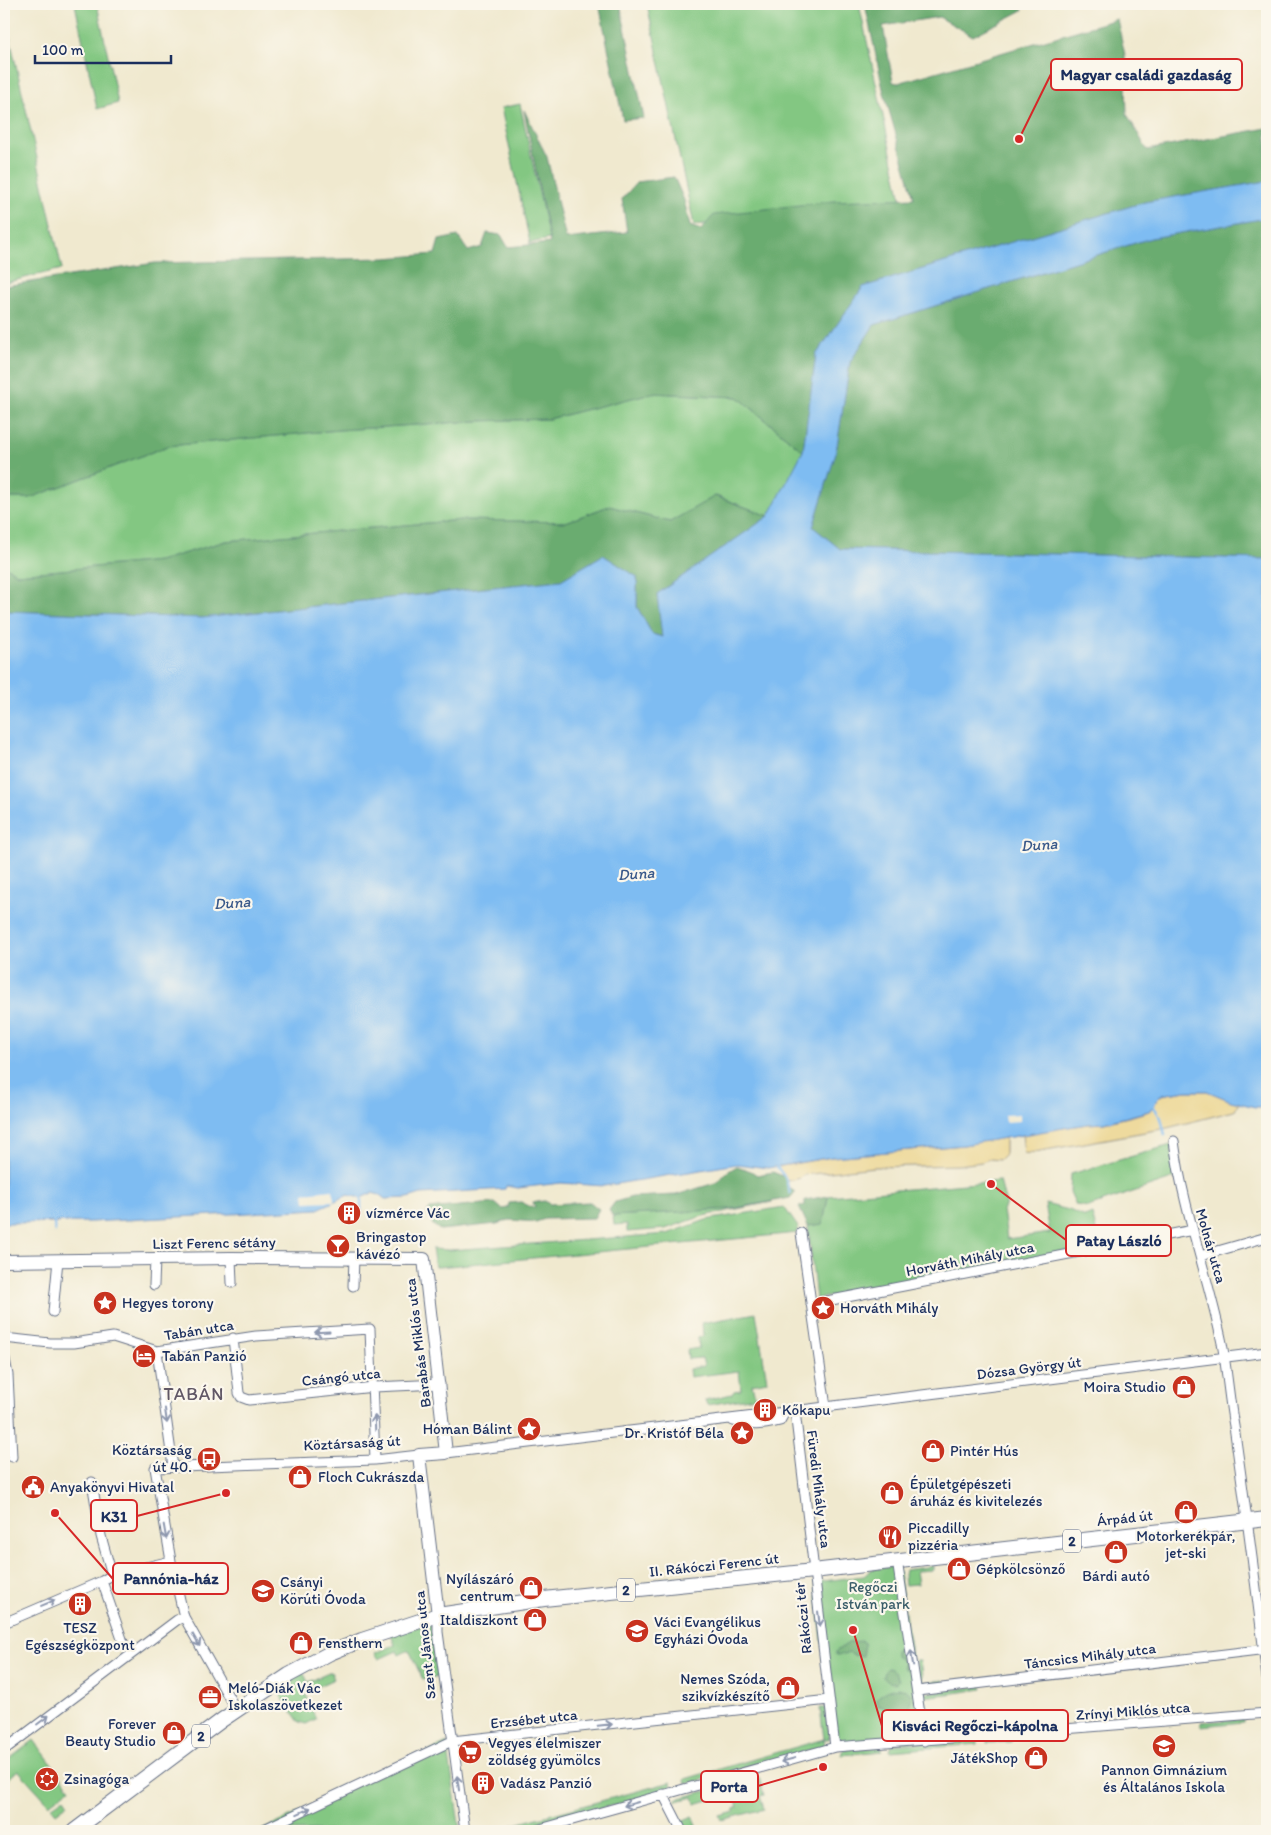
<svg xmlns="http://www.w3.org/2000/svg" width="1271" height="1835" viewBox="0 0 1271 1835" font-family="Itim,sans-serif">
  <style>
    .green { fill: #83c782; stroke: #4f7b70 }
    .forest { fill: #6aac70; stroke: #426e67 }
    .sand { fill: #eeda9e; stroke: #84847e }
    .water { fill: #7ebcf2; stroke: #4c76a8 }
    .pier { fill: #f0e9cf }
    .lines { fill: none; stroke-linecap: round; stroke-linejoin: round }
    .stream { stroke: #7ebcf2; stroke-width: 2.5 }
    .street-casing { stroke: #667086; stroke-width: 11 }
    .secondary-casing { stroke: #667086; stroke-width: 14 }
    .primary-casing { stroke: #667086; stroke-width: 16 }
    .street { stroke: #fff; stroke-width: 9 }
    .secondary { stroke: #fff; stroke-width: 12 }
    .primary { stroke: #fff; stroke-width: 14 }
    .oneway { stroke: #8d97ae }
    .labels { text-anchor: middle; stroke-width: 4.5; stroke-linejoin: round; paint-order: stroke }
    .shield { fill: #fbf7ec; stroke: #5e6b89; stroke-width: 1 }
    .shield-label { font-size: 14px; font-weight: bold; fill: #1b2f5e }
    .poi-label { font-size: 15px; fill: #1b2f5e; stroke: #fbf7ec; text-anchor: start }
    .street-label { font-size: 15px; fill: #1b2f5e; stroke: #fbf7ec }
    .park-label { font-size: 15px; fill: #3a5d69; stroke: #fbf7ec }
    .water-label { font-size: 16px; font-style: italic; fill: #39598a; stroke: #fbf7ec }
    .quarter-label { font-size: 18px; letter-spacing: 1px; fill: #605765; stroke: #fbf7ec }
    .leader { fill: none; stroke: #d62828; stroke-width: 2 }
    .callout-dot { fill: #d62828; stroke: #fbf7ec; stroke-width: 2 }
    .callout { fill: #fbf7ec; stroke: #d62828; stroke-width: 2 }
    .callout-label { font-size: 16px; text-anchor: middle; font-weight: bold; fill: #1b2f5e }
  </style>
  <rect width="100%" height="100%" fill="#fbf7ec"/>
  <filter id="ink" filterUnits="userSpaceOnUse"><feTurbulence type="fractalNoise" baseFrequency=".02" numOctaves="2"/><feDisplacementMap in="SourceGraphic" scale="10" xChannelSelector="R" yChannelSelector="G"/><feConvolveMatrix kernelMatrix="1 2 1 2 8 2 1 2 1" color-interpolation-filters="sRGB"/></filter>
  <filter id="wash" filterUnits="userSpaceOnUse"><feTurbulence type="fractalNoise" baseFrequency=".0096" numOctaves="4" result="noise"/><feDisplacementMap in="SourceGraphic" scale="20" xChannelSelector="R" yChannelSelector="G"/><feGaussianBlur stdDeviation="1.12" result="paint"/><feColorMatrix in="noise" values="0 0 0 0 0 0 0 0 0 0 0 0 0 0 0 0 0 1.4 0 .05"/><feComposite in="paint" operator="in"/></filter>
  <g filter="url(#wash)">
    <rect width="100%" height="100%" fill="#f0e9cf"/>
    <path class="green" d="M75,4h22l21,99 -21,6z
      M647,4h212l43,200 -208,21z
      M4,12l58,257 -58,14z
      M520,104l29,135 -19,4 -29,-135z
      M651,393l87,4 65,54 -34,65 -53,-20 -46,26 -61,-16 -43,16 -104,-2 -236,21 -67,20 -141,13 -14,-8v-68h26l138,-52 171,-16 137,-9 73,-2z
      M1171,1145l4,33 -87,29 -12,-2 -6,-13 1,-18z
      M1000,1181l6,23 -3,6 4,29 43,-6 -5,-29 24,6 16,7 7,-3 8,31 -284,54 -8,-73 15,-2 5,-28z
      M772,1202l-69,14 -38,13 -38,3v-8l-13,1 -1,-9 117,-7z
      M784,1207l14,20v6l-360,34h-3l-3,-18 17,1 218,-16 39,-14z
      M756,1313l11,68 -15,3 3,13 -48,8 -2,-5 27,-6 2,-3 7,-1 -2,-19 -49,6 -1,-8 15,-3 -2,-8 -14,1 -1,-9 12,-2 -1,-10 5,-2 -1,-13z
      M803,1398v6l-48,5 1,-4z
      M898,1566l26,175 -89,6 -20,-165 49,-6 8,-7z
      M933,1566v4l-17,1 2,13 -13,1 -1,-10 1,-5z
      M430,1623l8,53 -15,4 -14,-30 -10,5 -2,-4 -18,8 -4,-6 20,-8 -4,-10z
      M916,1660h4l3,22 21,-2v3l-24,3z
      M303,1672l5,10 23,-10 3,7 -29,13 11,27 -10,5 -7,-2 -23,-33z
      M982,1686l1,3 -58,8 5,34 27,-4 1,8 -27,1 -5,-4 -4,-35 3,-1v-3z
      M820,1708h5l4,31h-5l1,6 -2,2 -137,37 -1,-5 139,-40z
      M1243,1719v3l-42,4v-4z
      M1011,1737v5l-24,1 1,-5z
      M975,1739l3,2v3l-88,7 2,-6z
      M34,1740l36,48 -21,16 -31,-34 -14,13v-20z
      M447,1743l13,88h-200z
      M879,1747l3,1v3l-40,4v-4l3,-2z
      M759,1777l5,18 -4,1 4,13 -42,11 -2,-4 15,-4 -1,-3 4,-2 -3,-11 -4,1 -2,-3 -34,10 -2,-7 -16,4 -1,-2z
      M671,1782l1,7 -153,42h-5l-2,-6z
      M64,1798l4,6 -12,9 -5,-6z
      M693,1816l6,15h-13l-5,-10z"/>
    <path class="forest" d="M599,4h21l24,114 -21,2z
      M865,4h156l2,6 -50,26 -34,-19 -56,9 10,56 5,1 219,-64 8,36 2,59 20,36 120,-22v53l-122,21 -282,85 -47,68 -13,96 -65,-54 -86,-4 -103,26 -73,2 -137,9 -171,16 -138,52h-26v-212l151,-23 230,-5 50,-4 4,-14 19,-4 10,15 14,-4 5,-14 14,2 7,12 42,-4 -26,-133 23,47 19,82 61,-7 -5,-33 15,-17 37,-5 10,23 6,26 11,4 13,-15 120,-14 80,-3 -31,-109z
      M1267,218v341l-427,-10 -27,-22 23,-75 14,-90 24,-37 277,-87z
      M715,496l54,20 -112,78 6,43 -11,-3 -15,-27v-30l-34,-22 -42,25 -359,38 -198,-7v-45l14,8 141,-13 67,-20 236,-21 104,2 43,-16 61,16z
      M737,1166l14,5 6,4 16,-3 12,5 4,11 6,4 -5,6 -60,11 -117,7 -4,-6 6,-8 17,-5 44,-2 42,-13 9,-10z
      M828,1196l-5,28 -15,2 -9,-19 6,-2v-5z
      M545,1201l5,3 40,-2 9,7 -5,9 -49,1 -9,3 -26,-2 -13,4 -57,6 -7,-5 -6,-12 3,-4 8,-1 57,-5 7,6 6,-1 1,-5 12,-1 10,5h4l-2,-5z
      M906,1640l5,27 -3,2h-4l-1,-9 -8,-4v-5z
      M862,1641l3,3 -2,12 -11,-1 -3,-3 -11,4 -2,-1v-4l14,-9z
      M888,1668c6,1 8,6 11,12l-1,2c-6,2 -11,0 -15,-5l1,-5z
      M898,1688l8,2 5,4c1,20 -9,23 -26,23l-3,-4 3,-3 -2,-4h-5l-2,-6c5,-8 13,-11 22,-12z"/>
    <path class="sand" d="M1186,1091h21l32,12 -5,8 -67,17 -143,26 -2,-20 65,-10 17,-1 29,-7 16,-5 5,-4 2,-6 5,-6z
      M1005,1137v17l-6,6 -10,-1 -7,3 -23,3 -85,2 -71,8 -3,3 -13,3 -10,-14 55,-10 132,-12z"/>
    <path class="water" d="M1267,181v37l-116,20 -277,87 -24,37 -14,90 -23,75 27,22 427,10v548h-12l-24,-6 -24,-10h-21l-25,4 -5,6 -2,6 -5,4 -45,12 -17,1 -123,21 -132,12 -64,11 -31,-4 -133,22 -43,-3 -43,5 -12,-2 -1,3 -84,5 -13,4 -23,1 -5,-4 -8,-2 -11,5 -13,-3 -30,14 -226,13 -88,1v-612l198,7 359,-38 42,-25 34,22v30l15,27 10,3 -5,-43 112,-78 34,-65 13,-96 47,-68 282,-85z"/>
    <path class="pier" d="M1020,1114v7l-15,1 -1,-7z
      M333,1190l1,11 -29,1 -1,-9z"/>
    <g class="lines">
      <path class="stream" d="M1154,1107l7,11 4,17
        M777,1167l8,10 5,16
        M361,1198v15
        M54,1222l1,10"/>
    </g>
  </g>
  <g filter="url(#ink)">
    <g class="lines">
      <g class="street-casing">
        <path id="street" d="M1174,1141c9,69 34,134 48,202 5,27 7,56 12,83 12,84 23,167 33,252
          M801,1233l25,174
          M1200,1256l67,-19
          M231,1258l1,25
          M154,1285l1,-25
          M353,1286l1,-28
          M811,1304l382,-74
          M53,1312l5,-52
          M4,1338l46,5h24l39,-6 44,14 99,-15 114,-7 5,131
          M233,1338l6,55 2,4 8,3 125,-13 66,-3
          M157,1351l16,116
          M4,1354l4,21 4,82
          M795,1411l40,336
          M769,1414l498,-62
          M733,1421c20,5 27,5 47,0l5,-9
          M446,1453l317,-38
          M92,1482l9,54 11,39
          M897,1560l27,181
          M102,1581l21,61
          M438,1615v17l27,199
          M4,1623l98,-42 10,-6 59,-14
          M917,1691l350,-42
          M236,1710l-52,-93 -13,-56 -16,-93 220,-8 44,-5
          M4,1750l173,-130 7,-3
          M663,1794l19,37
          M260,1831l192,-90 377,-41
          M533,1831l302,-84 432,-34"/>
      </g>
      <g class="secondary-casing">
        <path id="secondary" d="M4,1261l227,-3 193,1 22,194 -27,2 19,160"/>
      </g>
      <g class="primary-casing">
        <path id="primary" d="M74,1831l148,-111 67,-45 41,-22 32,-13 76,-25 106,-16 260,-27 463,-53"/>
      </g>
      <use href="#street" class="street"/>
      <use href="#secondary" class="secondary"/>
      <use href="#primary" class="primary"/>
    </g>
    <defs><path id="oneway-shaft" d="M-6 0H5M1.5-3L5.5 0L1.5 3" fill="none" stroke-width="1.6" stroke-linecap="round" stroke-linejoin="round" transform="scale(1.25)"/></defs>
    <g class="oneway">
      <use href="#oneway-shaft" transform="translate(322 1332) rotate(177)"/>
      <use href="#oneway-shaft" transform="translate(166 1416) rotate(82)"/>
      <use href="#oneway-shaft" transform="translate(375 1423) rotate(-92)"/>
      <use href="#oneway-shaft" transform="translate(165 1532) rotate(80)"/>
      <use href="#oneway-shaft" transform="translate(48 1603) rotate(-23)"/>
      <use href="#oneway-shaft" transform="translate(819 1619) rotate(83)"/>
      <use href="#oneway-shaft" transform="translate(196 1640) rotate(60)"/>
      <use href="#oneway-shaft" transform="translate(912 1658) rotate(-99)"/>
      <use href="#oneway-shaft" transform="translate(43 1720) rotate(-37)"/>
      <use href="#oneway-shaft" transform="translate(605 1725) rotate(-6)"/>
      <use href="#oneway-shaft" transform="translate(788 1760) rotate(165)"/>
      <use href="#oneway-shaft" transform="translate(458 1783) rotate(-98)"/>
      <use href="#oneway-shaft" transform="translate(631 1804) rotate(164)"/>
      <use href="#oneway-shaft" transform="translate(304 1811) rotate(-25)"/>
    </g>
  </g>
  <defs>
    <g id="building-disc" transform="scale(1.25)"><circle r="9.5" fill="#c8321e" stroke="#fbf7ec"/><path d="M-4-6H4V6H1V3H-1V6H-4ZM-2.5-4.3h1.7v1.8h-1.7ZM.8-4.3h1.7v1.8H.8ZM-2.5-1h1.7V.8h-1.7ZM.8-1h1.7V.8H.8Z" fill="#fff"/></g>
    <g id="bar-disc" transform="scale(1.25)"><circle r="9.5" fill="#c8321e" stroke="#fbf7ec"/><path d="M-6-5H6L.8 .8V4.5H3.5V6h-7V4.5H-.8V.8Z" fill="#fff"/></g>
    <g id="sight-disc" transform="scale(1.25)"><circle r="9.5" fill="#c8321e" stroke="#fbf7ec"/><path d="M0-6L1.8-2.2L6-1.7L2.9 1.2L3.7 5.4L0 3.3L-3.7 5.4L-2.9 1.2L-6-1.7L-1.8-2.2Z" fill="#fff"/></g>
    <g id="hotel-disc" transform="scale(1.25)"><circle r="9.5" fill="#c8321e" stroke="#fbf7ec"/><path d="M-6-4.5h1.5V1H6V5H4.5V3h-9V5H-6ZM-4 0a1.8 1.8 0 1 1 3.6 0ZM.5 0V-2.5h3Q6-2.5 6 0Z" fill="#fff"/></g>
    <g id="shop-disc" transform="scale(1.25)"><circle r="9.5" fill="#c8321e" stroke="#fbf7ec"/><path d="M-5-2.5h2.3a2.7 3.5 0 0 1 5.4 0H5L5.5 6h-11ZM-1.5-2.5h3a1.5 2.3 0 0 0-3 0Z" fill="#fff"/></g>
    <g id="bus-disc" transform="scale(1.25)"><circle r="9.5" fill="#c8321e" stroke="#fbf7ec"/><path d="M-5-6H5V4H4V6H2V4H-2V6H-4V4H-5ZM-3.5-4V0h7V-4ZM-3.5 1.2v1.5H-2V1.2ZM2 1.2v1.5H3.5V1.2Z" fill="#fff"/></g>
    <g id="civic-disc" transform="scale(1.25)"><circle r="9.5" fill="#c8321e" stroke="#fbf7ec"/><path d="M-.6-6.5H3V-4.5H.6V-3L4-1V1h2V6H-6V1h2V-1L-.6-3ZM-1.2 2.5V6h2.4V2.5Z" fill="#fff"/></g>
    <g id="restaurant-disc" transform="scale(1.25)"><circle r="9.5" fill="#c8321e" stroke="#fbf7ec"/><path d="M-5-6h1v4h1v-4h1v4h1v-4h1v5L-1.5 .5V6h-2V.5L-5-1ZM5-6V6H3V1.5H1.5Q1.5-4 5-6Z" fill="#fff"/></g>
    <g id="school-disc" transform="scale(1.25)"><circle r="9.5" fill="#c8321e" stroke="#fbf7ec"/><path d="M0-5L7-2L0 1L-7-2ZM-4 1L0 2.5L4 1V4Q0 6-4 4Z" fill="#fff"/></g>
    <g id="office-disc" transform="scale(1.25)"><circle r="9.5" fill="#c8321e" stroke="#fbf7ec"/><path d="M-6-3h4V-5.5h4V-3h4V5H-6ZM-1-4.5V-3h2v-1.5ZM-6 0V1H6V0Z" fill="#fff"/></g>
    <g id="supermarket-disc" transform="scale(1.25)"><circle r="9.5" fill="#c8321e" stroke="#fbf7ec"/><path d="M-6-5.5h2.5l.6 2H6L4.5 2H-2.5L-4.4-4H-6ZM-1.5 3.2a1.3 1.3 0 1 0 .1 0ZM3 3.2a1.3 1.3 0 1 0 .1 0Z" fill="#fff"/></g>
    <g id="synagogue-disc" transform="scale(1.25)"><circle r="9.5" fill="#c8321e" stroke="#fbf7ec"/><path d="M0-6.5L5.6 3.2H-5.6ZM0 6.5L5.6-3.2H-5.6Z" fill="#fff"/></g>
  </defs>
  <g fill-rule="evenodd">
    <use href="#building-disc" x="349" y="1213"/>
    <use href="#bar-disc" x="338" y="1246"/>
    <use href="#sight-disc" x="105" y="1303"/>
    <use href="#sight-disc" x="823" y="1308"/>
    <use href="#hotel-disc" x="144" y="1356"/>
    <use href="#shop-disc" x="1184" y="1387"/>
    <use href="#building-disc" x="765" y="1410"/>
    <use href="#sight-disc" x="529" y="1429"/>
    <use href="#sight-disc" x="742" y="1433"/>
    <use href="#shop-disc" x="933" y="1451"/>
    <use href="#bus-disc" x="209" y="1459"/>
    <use href="#shop-disc" x="300" y="1477"/>
    <use href="#civic-disc" x="33" y="1487"/>
    <use href="#shop-disc" x="892" y="1493"/>
    <use href="#shop-disc" x="1186" y="1512"/>
    <use href="#restaurant-disc" x="890" y="1537"/>
    <use href="#shop-disc" x="1116" y="1552"/>
    <use href="#shop-disc" x="959" y="1569"/>
    <use href="#shop-disc" x="531" y="1588"/>
    <use href="#school-disc" x="263" y="1591"/>
    <use href="#building-disc" x="80" y="1604"/>
    <use href="#shop-disc" x="535" y="1620"/>
    <use href="#school-disc" x="637" y="1631"/>
    <use href="#shop-disc" x="301" y="1643"/>
    <use href="#shop-disc" x="788" y="1688"/>
    <use href="#office-disc" x="210" y="1697"/>
    <use href="#shop-disc" x="174" y="1733"/>
    <use href="#school-disc" x="1164" y="1746"/>
    <use href="#supermarket-disc" x="470" y="1752"/>
    <use href="#shop-disc" x="1036" y="1758"/>
    <use href="#synagogue-disc" x="47" y="1779"/>
    <use href="#building-disc" x="483" y="1783"/>
  </g>
  <g class="labels">
    <g class="shield">
      <rect x="1063" y="1529.5" width="18" height="23" rx="4"/>
      <rect x="617" y="1578.5" width="18" height="23" rx="4"/>
      <rect x="192" y="1724.5" width="18" height="23" rx="4"/>
    </g>
    <g class="shield-label">
      <text x="1072" y="1546">2</text>
      <text x="626" y="1595">2</text>
      <text x="201" y="1741">2</text>
    </g>
    <g class="poi-label">
      <text x="366" y="1218">vízmérce Vác</text>
      <text x="356" y="1242">Bringastop<tspan x="356" dy="17">kávézó</tspan></text>
      <text x="122" y="1308">Hegyes torony</text>
      <text x="840" y="1313">Horváth Mihály</text>
      <text x="162" y="1361">Tabán Panzió</text>
      <text x="1166" y="1392" text-anchor="end">Moira Studio</text>
      <text x="782" y="1415">Kőkapu</text>
      <text x="512" y="1434" text-anchor="end">Hóman Bálint</text>
      <text x="724" y="1438" text-anchor="end">Dr. Kristóf Béla</text>
      <text x="192" y="1455" text-anchor="end">Köztársaság<tspan x="192" dy="17">út 40.</tspan></text>
      <text x="950" y="1456">Pintér Hús</text>
      <text x="318" y="1482">Floch Cukrászda</text>
      <text x="910" y="1489">Épületgépészeti<tspan x="910" dy="17">áruház és kivitelezés</tspan></text>
      <text x="50" y="1492">Anyakönyvi Hivatal</text>
      <text x="908" y="1533">Piccadilly<tspan x="908" dy="17">pizzéria</tspan></text>
      <text x="1186" y="1541" text-anchor="middle">Motorkerékpár,<tspan x="1186" dy="17">jet-ski</tspan></text>
      <text x="976" y="1574">Gépkölcsönző</text>
      <text x="1116" y="1581" text-anchor="middle">Bárdi autó</text>
      <text x="514" y="1584" text-anchor="end">Nyílászáró<tspan x="514" dy="17">centrum</tspan></text>
      <text x="280" y="1587">Csányi<tspan x="280" dy="17">Körúti Óvoda</tspan></text>
      <text x="518" y="1625" text-anchor="end">Italdiszkont</text>
      <text x="654" y="1627">Váci Evangélikus<tspan x="654" dy="17">Egyházi Óvoda</tspan></text>
      <text x="80" y="1633" text-anchor="middle">TESZ<tspan x="80" dy="17">Egészségközpont</tspan></text>
      <text x="318" y="1648">Fensthern</text>
      <text x="770" y="1684" text-anchor="end">Nemes Szóda,<tspan x="770" dy="17">szikvízkészítő</tspan></text>
      <text x="228" y="1693">Meló-Diák Vác<tspan x="228" dy="17">Iskolaszövetkezet</tspan></text>
      <text x="156" y="1729" text-anchor="end">Forever<tspan x="156" dy="17">Beauty Studio</tspan></text>
      <text x="488" y="1748">Vegyes élelmiszer<tspan x="488" dy="17">zöldség gyümölcs</tspan></text>
      <text x="1018" y="1763" text-anchor="end">JátékShop</text>
      <text x="1164" y="1775" text-anchor="middle">Pannon Gimnázium<tspan x="1164" dy="17">és Általános Iskola</tspan></text>
      <text x="64" y="1784">Zsinagóga</text>
      <text x="500" y="1788">Vadász Panzió</text>
    </g>
    <g class="street-label">
      <text transform="translate(214 1243) rotate(-1)" y="5">Liszt Ferenc sétány</text>
      <text transform="translate(1211 1246) rotate(74)" y="5">Molnár utca</text>
      <text transform="translate(970 1259) rotate(-11)" y="5">Horváth Mihály utca</text>
      <text transform="translate(199 1330) rotate(-9)" y="5">Tabán utca</text>
      <text transform="translate(418 1343) rotate(-97)" y="5">Barabás Miklós utca</text>
      <text transform="translate(1029 1368) rotate(-7)" y="5">Dózsa György út</text>
      <text transform="translate(341 1377) rotate(-6)" y="5">Csángó utca</text>
      <text transform="translate(352 1443) rotate(-3)" y="5">Köztársaság út</text>
      <text transform="translate(819 1489) rotate(83)" y="5">Füredi Mihály utca</text>
      <text transform="translate(1125 1518) rotate(-6)" y="5">Árpád út</text>
      <text transform="translate(714 1565) rotate(-6)" y="5">II. Rákóczi Ferenc út</text>
      <text transform="translate(803 1618) rotate(-96)" y="5">Rákóczi tér</text>
      <text transform="translate(425 1645) rotate(-96)" y="5">Szent János utca</text>
      <text transform="translate(1090 1656) rotate(-7)" y="5">Táncsics Mihály utca</text>
      <text transform="translate(1133 1711) rotate(-4)" y="5">Zrínyi Miklós utca</text>
      <text transform="translate(534 1719) rotate(-6)" y="5">Erzsébet utca</text>
    </g>
    <g class="park-label">
      <text x="873" y="1592">Regőczi<tspan x="873" dy="17">István park</tspan></text>
    </g>
    <g class="water-label">
      <text transform="translate(1039 844) rotate(-4)" y="6">Duna</text>
      <text transform="translate(636 873) rotate(-4)" y="6">Duna</text>
      <text transform="translate(232 902) rotate(-4)" y="6">Duna</text>
    </g>
    <g class="quarter-label">
      <text x="194" y="1400">TABÁN</text>
    </g>
  </g>
  <path class="leader" d="M1019 139L1051 74M991 1184L1066 1240M226 1493L137 1516M55 1513L113 1579M853 1630L882 1726M823 1767L758 1786"/>
  <g class="callout-dot">
    <circle cx="1019" cy="139" r="5"/>
    <circle cx="991" cy="1184" r="5"/>
    <circle cx="226" cy="1493" r="5"/>
    <circle cx="55" cy="1513" r="5"/>
    <circle cx="853" cy="1630" r="5"/>
    <circle cx="823" cy="1767" r="5"/>
  </g>
  <g class="callout">
    <rect x="1051" y="59" width="191" height="31" rx="5"/>
    <rect x="1066" y="1225" width="105" height="31" rx="5"/>
    <rect x="91" y="1500" width="46" height="31" rx="5"/>
    <rect x="113" y="1563" width="115" height="31" rx="5"/>
    <rect x="882" y="1710" width="186" height="31" rx="5"/>
    <rect x="701" y="1771" width="57" height="31" rx="5"/>
  </g>
  <g class="callout-label">
    <text x="1146" y="80">Magyar családi gazdaság</text>
    <text x="1119" y="1246">Patay László</text>
    <text x="114" y="1522">K31</text>
    <text x="171" y="1584">Pannónia-ház</text>
    <text x="975" y="1731">Kisváci Regőczi-kápolna</text>
    <text x="729" y="1792">Porta</text>
  </g>
  <rect width="1271" height="1835" fill="none" stroke="#fbf7ec" stroke-width="20"/>
  <path d="M35 55v8h136v-8" fill="none" stroke="#1b2f5e" stroke-width="2.5"/>
  <text x="42" y="55" font-size="15" fill="#1b2f5e" stroke="#fbf7ec" stroke-width="4" paint-order="stroke">100 m</text>
</svg>
